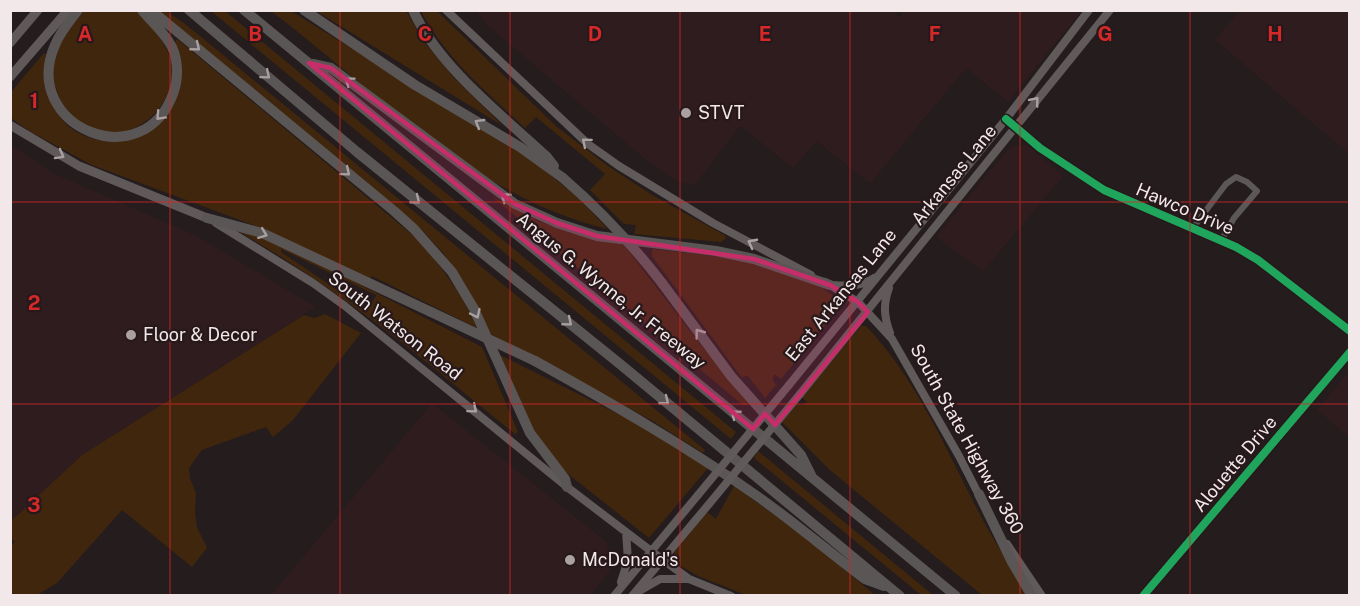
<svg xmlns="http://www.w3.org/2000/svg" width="1360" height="606" viewBox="0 0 1360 606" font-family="'Public Sans',sans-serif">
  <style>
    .built { fill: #2f1c1f }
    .green { fill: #41260e; fill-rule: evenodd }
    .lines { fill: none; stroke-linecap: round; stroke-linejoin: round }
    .street { stroke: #5c5858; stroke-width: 6 }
    .secondary { stroke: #605b5a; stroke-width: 8 }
    .primary { stroke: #5f5959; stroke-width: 9 }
    .highway { stroke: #5b5656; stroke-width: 10 }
    .secondary-bridge { stroke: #605b5a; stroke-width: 8 }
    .highway-bridge { stroke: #5b5656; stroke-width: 10 }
    .cycleway-casing { stroke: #27191b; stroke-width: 11 }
    .cycleway { stroke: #20a55d; stroke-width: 8 }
    .oneway { stroke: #a79fa0 }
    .oneway2 { stroke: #aaa2a2 }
    .oneway3 { stroke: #a9a0a1 }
    .marked { fill: #c72d69; fill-opacity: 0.2; stroke: #c72d69; stroke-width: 4.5; stroke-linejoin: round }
    .grid { fill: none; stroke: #d62828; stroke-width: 1.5; stroke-opacity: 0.55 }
    .poi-dot { fill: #aba1a2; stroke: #27191b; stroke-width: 2 }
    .labels { text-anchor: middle; stroke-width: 4.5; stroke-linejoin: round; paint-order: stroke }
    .poi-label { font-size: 18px; fill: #f3e8e9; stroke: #27191b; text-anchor: start }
    .street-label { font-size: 18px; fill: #f3e8e9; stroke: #27191b }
    .grid-label { font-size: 20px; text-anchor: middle; font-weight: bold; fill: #d62828; stroke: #27191b; stroke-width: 4.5; stroke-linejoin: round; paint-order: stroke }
  </style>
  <rect width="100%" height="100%" fill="#241c1d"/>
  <path class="built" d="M1240,10l109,1v143l-134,-114z
    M893,11l7,6 3,-7 179,1 -74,91 -42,-34 -96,116 -53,-43 -24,27 -53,-42 -46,60 -17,-5 -31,-21 -158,-134 -13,-15z
    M1028,145l35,31 -80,96 -47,-35 71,-87 7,-4z
    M15,147l36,25 146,64 119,71 -234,148 -71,66 -1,-373z
    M1349,371l1,66h-1l-32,-27z
    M432,403l175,139 4,28 -21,25h-319z"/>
  <path class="green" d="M135,10c14,13 29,29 35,48 11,38 -24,78 -63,75 -6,-1 -12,-4 -17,-6 -15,-5 -26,-16 -31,-31 -2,-6 -5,-11 -7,-17 -6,-25 18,-50 32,-68z
    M157,11h9l18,12 521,427 -2,3 -52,-33 -161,-86 -24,-48 -23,-33 -18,-20z
    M211,11h14l511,421 -5,7z
    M271,11h20l240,148 47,39 30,31c-131,-30 -233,-139 -337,-218z
    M316,11h90l19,32 28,34 50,49z
    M421,11h16l120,116 51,39 44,29 74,41 -1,3 -4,3 -87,-8 2,-9 -12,-1 -34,-34 15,-16 -69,-57 -11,11c-39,-37 -79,-69 -104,-117z
    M177,39l239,199c25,28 46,56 61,90l-105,-52 -2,3 -114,-53 -164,-61 -61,-33 -20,-14v-26l33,-39 2,1c-8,47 19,89 70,87 8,-1 20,-2 27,-7 12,-9 22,-24 32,-34l-1,-56z
    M491,196l47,25 33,12 53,12 70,91 54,67 -4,3z
    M236,227l70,30 176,90 36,85 -3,2c-91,-74 -176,-146 -279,-204zM281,249l95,46v1l-9,14 -86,-58z
    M652,249l97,11 74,28 20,15 -62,76 -7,-5 -1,6 3,5 -11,13 -18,-23 -5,3 -90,-122z
    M325,314l36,19 -68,87 -20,17 -7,-10 -64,23 -13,18 1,11 6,14 -1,19 2,15 10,21 -15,19 -70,-57 -65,73 -20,12h-26v-50l4,-3 -4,-4v-17l71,-66 222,-140 10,3z
    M861,326h5c46,48 75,112 105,171 17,35 37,67 59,98h-48l-151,-124 -49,-49 15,-18 5,1 5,-3 -5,-5z
    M500,355l138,69 70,44 -59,70 -91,-72 -27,-37z
    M758,451l175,144h-12l-167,-137z
    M734,486l72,52 69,57h-129l-48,-19 -29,-17 38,-47 9,7z"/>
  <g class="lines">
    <path class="street" d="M1006,119l34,29 64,42 132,57 22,13 92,71
      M1192,229l34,-45 10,-7 11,5 10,9 -23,27 -13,23
      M1143,596l207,-244"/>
    <path class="secondary" d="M446,10l142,134 31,22 94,57 98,52
      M216,223l97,60 32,23 222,181 84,64 38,28 42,17
      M825,282l33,20 34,37 67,117 22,43
      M831,285c15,1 30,2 43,-7
      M889,288c-6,16 -5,29 1,45
      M789,385l217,-266 83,-109
      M800,394l310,-384
      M1007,544l35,52
      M621,582l7,-22 -2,-28
      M641,590l19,-11h28
      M614,596l84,-101
      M632,596l77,-92"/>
    <path class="primary" d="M10,43l28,-33
      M10,77l58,-67
      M10,125l69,41 128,52"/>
    <path class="highway" d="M78,10c-8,11 -18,22 -23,35 -36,82 90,134 119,46 5,-15 4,-36 -5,-49 -7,-11 -18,-21 -27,-32
      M151,10l243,201 20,18 38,43 22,37 56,124 35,46 2,8
      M189,10l168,142 263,212 280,232
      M244,10l712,586
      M304,10l111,75 105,62 43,31
      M413,10c24,55 91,107 134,147l7,9
      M313,64l18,4 184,136 42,19 40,13 119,15 38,8 76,26
      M207,218l55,15 169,79
      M662,283l69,93 70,79 10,20
      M535,361c76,42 151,85 222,135 37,26 72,56 108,83l19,7
      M979,494l33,68 20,34"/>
    <path class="secondary-bridge" d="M698,495l91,-110
      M709,504l91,-110"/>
    <path class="highway-bridge" d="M563,178c37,32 69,66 99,105
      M431,312l104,49"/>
    <g class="cycleway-casing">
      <path id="cycleway" d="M1006,119l34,29 64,42 132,57 22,13 92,71
        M1143,596l207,-244"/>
    </g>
    <use href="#cycleway" class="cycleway"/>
  </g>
  <defs><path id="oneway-chevron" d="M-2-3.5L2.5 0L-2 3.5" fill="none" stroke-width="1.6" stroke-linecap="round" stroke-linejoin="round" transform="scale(1.5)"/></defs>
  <g class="oneway">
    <use href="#oneway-chevron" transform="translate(196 47) rotate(39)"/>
    <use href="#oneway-chevron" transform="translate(266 75) rotate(40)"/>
    <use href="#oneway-chevron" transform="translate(349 81) rotate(-143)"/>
    <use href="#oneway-chevron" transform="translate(160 116) rotate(133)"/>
    <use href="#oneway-chevron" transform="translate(479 123) rotate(-149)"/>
    <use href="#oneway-chevron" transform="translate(346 172) rotate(40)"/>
    <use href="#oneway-chevron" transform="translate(505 197) rotate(-143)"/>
    <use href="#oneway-chevron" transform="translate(416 200) rotate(39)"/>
    <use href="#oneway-chevron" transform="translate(263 234) rotate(21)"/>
    <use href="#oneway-chevron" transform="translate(476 314) rotate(65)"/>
    <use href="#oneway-chevron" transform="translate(568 322) rotate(39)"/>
    <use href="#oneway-chevron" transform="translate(699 333) rotate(-127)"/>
    <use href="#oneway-chevron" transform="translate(665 401) rotate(39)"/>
    <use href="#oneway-chevron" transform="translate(735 414) rotate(-141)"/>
  </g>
  <g class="oneway2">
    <use href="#oneway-chevron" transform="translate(1035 101) rotate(-51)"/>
    <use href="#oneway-chevron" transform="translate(586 142) rotate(-140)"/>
    <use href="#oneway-chevron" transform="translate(752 243) rotate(-152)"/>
    <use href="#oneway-chevron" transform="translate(473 409) rotate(40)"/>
  </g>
  <use class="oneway3" href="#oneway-chevron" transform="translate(60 155) rotate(29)"/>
  <path class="marked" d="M309,63l22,5 184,136 42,19 40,13 157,23 76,26 28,17 10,10 -93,113 -10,-11 -12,15z"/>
  <path class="grid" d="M170,10v586M340,10v586M510,10v586M680,10v586M850,10v586M1020,10v586M1190,10v586M10,202h1340M10,404h1340"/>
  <g class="poi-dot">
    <circle cx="686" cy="113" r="6"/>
    <circle cx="131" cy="335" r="6"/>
    <circle cx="570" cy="560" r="6"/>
  </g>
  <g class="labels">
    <g class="poi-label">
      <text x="698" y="119">STVT</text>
      <text x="143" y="341">Floor &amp; Decor</text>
      <text x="582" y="566">McDonald's</text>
    </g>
    <g class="street-label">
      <text transform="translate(954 175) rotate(-51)" y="6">Arkansas Lane</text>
      <text transform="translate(1185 209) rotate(23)" y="6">Hawco Drive</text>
      <text transform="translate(611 291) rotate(39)" y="6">Angus G. Wynne, Jr. Freeway</text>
      <text transform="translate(841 295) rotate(-51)" y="6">East Arkansas Lane</text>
      <text transform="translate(395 326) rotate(38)" y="6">South Watson Road</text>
      <text transform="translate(967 439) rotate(61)" y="6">South State Highway 360</text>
      <text transform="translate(1235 464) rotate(-50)" y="6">Alouette Drive</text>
    </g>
  </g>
  <g class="grid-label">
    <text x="85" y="41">A</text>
    <text x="255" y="41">B</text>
    <text x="425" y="41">C</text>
    <text x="595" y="41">D</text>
    <text x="765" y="41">E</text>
    <text x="935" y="41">F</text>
    <text x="1105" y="41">G</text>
    <text x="1275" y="41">H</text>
    <text x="34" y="108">1</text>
    <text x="34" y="310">2</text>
    <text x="34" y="512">3</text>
  </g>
  <rect width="1360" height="606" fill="none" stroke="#f3e8e9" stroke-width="24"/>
</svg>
